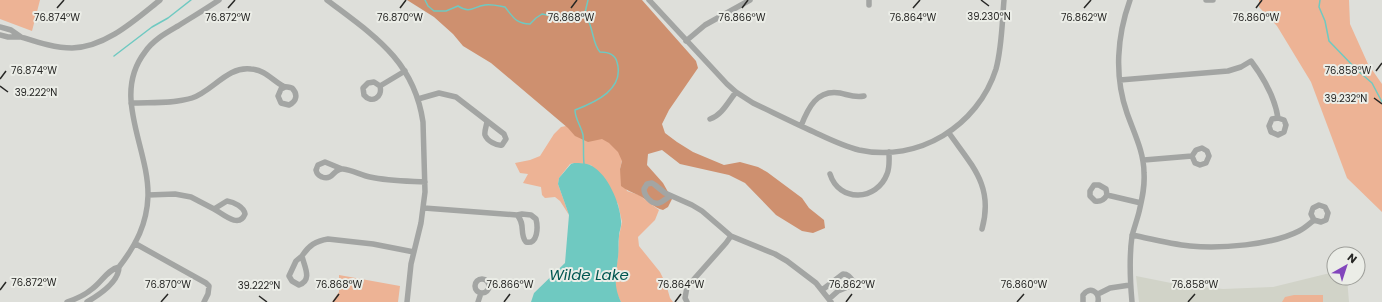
<svg xmlns="http://www.w3.org/2000/svg" width="1382" height="302" viewBox="0 0 1382 302" font-family="Poppins,sans-serif">
  <style>
    .built { fill: #d1d3c8 }
    .green { fill: #edb395 }
    .forest { fill: #ce906f }
    .water { fill: #6fc9c1 }
    .lines { fill: none; stroke-linecap: round; stroke-linejoin: round }
    .stream { stroke: #6fc9c1; stroke-width: 1.5 }
    .street { stroke: #a3a5a3; stroke-width: 5.5 }
    .ticks { fill: none; stroke: #272725; stroke-width: 1.5 }
    .labels { text-anchor: middle; stroke-width: 4; stroke-linejoin: round; paint-order: stroke }
    .water-label { font-size: 15px; font-style: italic; fill: #005650; stroke: #ebede7 }
    .ticks-label { font-size: 10px; text-anchor: middle; fill: #272725; stroke: #ebede7; stroke-width: 4; stroke-linejoin: round; paint-order: stroke }
  </style>
  <rect width="100%" height="100%" fill="#dedfda"/>
  <path class="built" d="M1334,272v6h13l2,24h-210l-3,-26 45,9 42,4 50,-2z"/>
  <path class="green" d="M0,0h40l-8,31 -32,-12z
    M1259,0h90l1,24 18,40 14,20v128l-35,-34 -36,-96 -34,-56 -18,-19z
    M576,124l18,5 30,23 -4,17 7,22 12,4 20,15 -4,10 -17,17 1,9 21,26 6,12 4,14 3,4h-52l-5,-10 -1,-16 3,-19 1,-21 3,-14 -4,-18 -27,-39 -17,-2 -4,1 -11,14 -1,6 11,31 -9,-14 -5,-4 -10,1 -3,-3 -1,-8 -18,-4 5,-9 -8,-1 -5,-10 15,-3 10,-4 14,-22 7,-7z
    M339,275l61,11 -2,16h-66l7,-10z
    M1294,295h29v7h-41l3,-5z"/>
  <path class="forest" d="M407,0h235l54,61 2,7 -29,42 -7,14 3,9 12,9 16,10 31,13 16,-3 18,5 9,5 35,26 7,10 15,12 1,8 -12,5 -11,-2 -26,-16 -31,-32 -16,-8 -49,-11 -18,-14 -14,4 -1,11 16,18 9,16 -4,8 -5,3c-9,-2 -16,-11 -25,-15 -6,-3 -12,-5 -17,-9l-1,-17 2,-8 -4,-9 -9,-9 -7,-4 -14,3 -13,-6 -7,-8 -77,-65 -28,-17 -10,-12 -19,-17z"/>
  <path class="water" d="M574,163c6,0 13,0 18,3 16,9 28,37 29,55 1,5 -2,10 -2,15 -1,7 0,14 -1,21 -2,18 -5,28 3,45h-90l3,-9 31,-30 4,-48 -11,-31 1,-6 12,-14z"/>
  <g class="lines">
    <path class="stream" d="M425,0l3,6 6,5h12l12,-5c13,8 14,1 27,-1 7,-1 14,1 20,2 8,10 11,17 25,17l6,-6 6,-4c10,2 19,5 29,4 4,-1 7,-3 12,-2 11,5 8,27 17,36 7,0 15,2 17,10 8,27 -21,40 -42,48 0,9 6,16 8,25 1,9 0,20 1,29
      M1320,0l-1,7 6,14 4,20 28,29 15,13 10,19
      M584,17l4,-17
      M114,56l38,-29 16,-9 23,-18"/>
    <path class="street" d="M327,0c46,35 87,60 96,122l2,70 -4,31 -10,41 -4,38
      M649,0l78,84 9,8 17,11c21,10 41,20 61,29 15,7 29,14 45,18 59,13 119,-24 137,-81 6,-22 6,-46 8,-69
      M1130,0c-13,36 -16,76 -3,113 7,20 17,39 17,60 1,14 -2,26 -5,39 -2,8 -5,16 -7,24 -3,22 -2,44 0,66
      M1206,0h7
      M869,5v-5
      M0,27l11,3 10,7h-13l-8,-2
      M21,37c16,5 34,11 51,11 34,-1 63,-28 88,-48
      M686,41l19,-16 45,-25
      M1120,80l108,-9 13,-4 10,-6c12,16 24,37 27,57l-6,1 -3,7 2,6 7,3 6,-3 2,-7 -2,-5 -6,-2
      M380,86l-6,-4 -6,1 -5,5 1,7c7,9 19,3 16,-9l25,-15
      M418,99l21,-6 17,4 48,37 2,5 -4,6c-5,1 -15,-4 -17,-10 -1,-4 2,-10 2,-14
      M131,103c19,-1 42,1 61,-5 21,-7 35,-32 59,-29 14,1 21,11 32,17 3,1 6,1 9,2 6,6 5,13 -3,17l-8,-2 -3,-7 3,-7 4,-2
      M710,119c12,-4 18,-17 26,-27
      M801,126c7,-18 16,-37 39,-33 9,2 15,5 24,3
      M949,133c23,33 45,53 33,96
      M1144,160l48,-4 4,-6 6,-2 5,3 2,5 -3,7 -6,2 -5,-2 -3,-7
      M342,169l-17,-7 -7,3 -2,5c1,4 2,5 6,7 12,4 11,-9 21,-8 9,1 18,6 27,8 18,4 36,4 55,5
      M830,174c9,29 47,27 57,0 3,-7 2,-14 2,-22
      M148,195l27,-1 16,3 23,12 13,-8c7,1 17,6 18,13 -6,15 -22,0 -31,-5
      M1107,195l-1,-6 -7,-4h-5l-4,6v5l5,5c6,1 9,-1 12,-6l34,8
      M670,196c-3,2 -8,6 -11,7 -8,2 -15,-8 -15,-14l3,-5 5,-1 3,2 10,8 27,12 10,6 29,25 44,18 12,7 29,22 15,19
      M424,208l93,7
      M522,214l9,1 5,4c2,8 2,26 -10,23 -7,-8 0,-18 -9,-27z
      M1132,235c19,4 39,9 58,11 30,3 82,-1 109,-15 6,-3 10,-7 15,-11l7,2 5,-2 2,-7 -3,-6 -6,-2 -6,3 -2,6 3,6
      M136,244l70,39 3,3 -1,8 -4,8
      M302,256l-6,5 -7,15 3,5 7,4c14,-5 5,-19 3,-29 7,-11 14,-15 26,-17l45,5 41,8
      M119,267c17,-22 28,-43 29,-71 1,-49 -37,-100 -3,-144 8,-12 21,-19 33,-26 14,-9 28,-17 41,-26
      M475 286a7 7 0 1 1 14 0a7 7 0 1 1-14 0Z
      M822,290l21,-16c5,0 7,3 10,7l-3,5 -12,5 -9,8
      M1098,294l12,-6 20,-3
      M67,302c9,-3 18,-7 25,-13 9,-6 16,-20 27,-22 0,15 -20,28 -32,35
      M478,302l3,-9
      M687,302l-2,-4 2,-11 39,-44 5,-7
      M1083,302v-7c6,-9 17,-4 15,7"/>
  </g>
  <path class="ticks" d="M981,0l8,6M57,8l7,-8M228,8l7,-8M400,8l6,-8M571,8l6,-8M742,8l6,-8M913,8l7,-8M1084,8l7,-8M1256,8l6,-8M1376,71l6,-8M0,79l6,-8M0,86l8,6M1374,98l8,6M0,290l6,-8M259,296l8,6M161,302l7,-8M333,302l6,-8M504,302l6,-8M675,302l6,-8M846,302l6,-8M1017,302l7,-8M1188,302l7,-8"/>
  <g class="labels">
    <g class="water-label">
      <text x="589" y="280">Wilde Lake</text>
    </g>
  </g>
  <g class="ticks-label">
    <text x="989" y="20">39.230°N</text>
    <text x="57" y="21">76.874°W</text>
    <text x="228" y="21">76.872°W</text>
    <text x="400" y="21">76.870°W</text>
    <text x="571" y="21">76.868°W</text>
    <text x="742" y="21">76.866°W</text>
    <text x="913" y="21">76.864°W</text>
    <text x="1084" y="21">76.862°W</text>
    <text x="1256" y="21">76.860°W</text>
    <text x="34" y="74">76.874°W</text>
    <text x="1348" y="74">76.858°W</text>
    <text x="36" y="96">39.222°N</text>
    <text x="1346" y="102">39.232°N</text>
    <text x="34" y="286">76.872°W</text>
    <text x="168" y="288">76.870°W</text>
    <text x="339" y="288">76.868°W</text>
    <text x="510" y="288">76.866°W</text>
    <text x="681" y="288">76.864°W</text>
    <text x="852" y="288">76.862°W</text>
    <text x="1024" y="288">76.860°W</text>
    <text x="1195" y="288">76.858°W</text>
    <text x="259" y="289">39.222°N</text>
  </g>
  <g transform="translate(1346 266) rotate(39)"><circle r="19" fill="#ebede7" stroke="#9d9e99"/>
  <path d="M0-3L7 15L0 10L-7 15Z" fill="#8246bc"/>
  <text y="-6" font-size="11" font-weight="bold" text-anchor="middle" fill="#272725">N</text>
  </g>
</svg>
